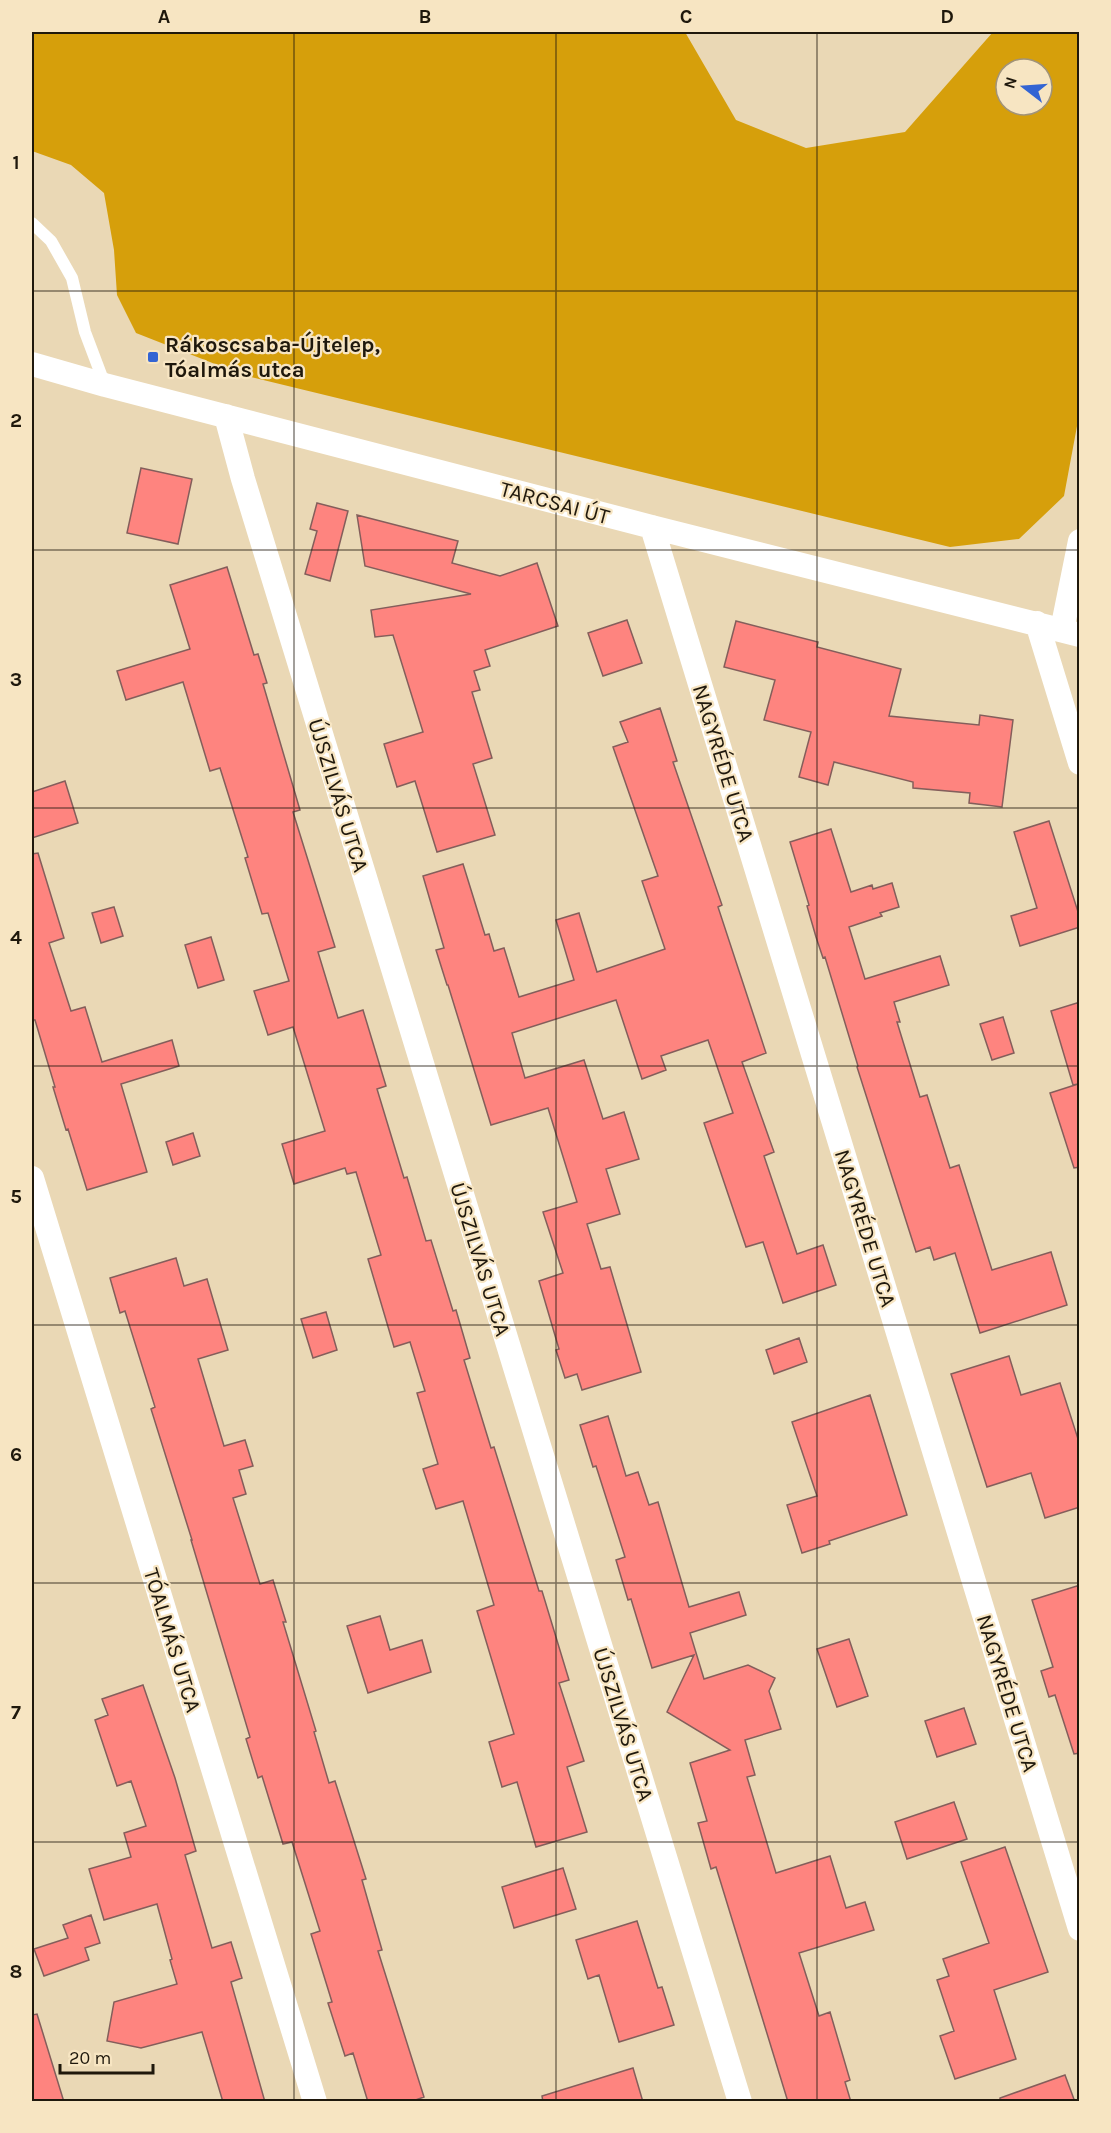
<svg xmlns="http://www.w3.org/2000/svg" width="1111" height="2133" viewBox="0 0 1111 2133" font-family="Karla,sans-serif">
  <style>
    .forest { fill: #d69f0b; fill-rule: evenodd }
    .building { fill: #fe847f; stroke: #845e5b; stroke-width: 1.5 }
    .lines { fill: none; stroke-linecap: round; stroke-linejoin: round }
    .service { stroke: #fff; stroke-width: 12 }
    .minor { stroke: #fff; stroke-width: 24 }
    .grid { fill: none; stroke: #1f180c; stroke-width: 1.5; stroke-opacity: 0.55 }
    .poi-dot { fill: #3364d3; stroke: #f7e5c2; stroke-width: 2 }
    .labels { text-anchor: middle; stroke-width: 4.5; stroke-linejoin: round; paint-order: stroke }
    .poi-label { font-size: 22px; font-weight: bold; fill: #1f180c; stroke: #f7e5c2; text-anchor: start }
    .street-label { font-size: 22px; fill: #1f180c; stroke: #f7e5c2 }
    .neatline { fill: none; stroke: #1f180c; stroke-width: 2 }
    .grid-label { font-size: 20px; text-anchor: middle; font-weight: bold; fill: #1f180c }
  </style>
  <rect width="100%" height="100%" fill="#ead8b5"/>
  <path class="forest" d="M32,32h653l51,88 70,28 99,-16 88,-100h86l1,378 -16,86 -45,43 -69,8 -707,-172 -107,-42 -19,-38 -3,-45 -10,-57 -33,-28 -39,-14zM1006,69h36v36h-36z"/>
  <path class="building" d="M141,468l51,11 -14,65 -51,-11z
    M317,503l31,8 -18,70 -25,-7 12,-43 -7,-2z
    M357,515l101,26 -6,22 48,13 37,-13 21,63 -73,24 5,16 -16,5 6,19 -8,2 20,66 -19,6 22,71 -58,17 -22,-71 -18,6 -13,-43 39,-12 -30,-97 -18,2 -4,-27 100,-16 -106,-28z
    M227,567l27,88 4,-1 9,29 -4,1 37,126 -7,2 42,135 -17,5 20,66 25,-8 23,76 -9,3 27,89 3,-1 19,64 5,-1 22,71 3,-1 14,48 -6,2 27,88 3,-1 45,144h3l27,89 -10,3 25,78 -17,6 20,65 -51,15 -19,-65 -15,5 -13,-45 25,-8 -37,-123 17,-6 -31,-104 -27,8 -13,-40 15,-5 -21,-71 8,-2 -15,-49 -16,5 -26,-88 13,-4 -25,-83 -9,2 -2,-6 -51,16 -12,-40 43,-13 -32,-104 -25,8 -14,-44 35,-10 -21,-68 -6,1 -17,-56 3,-1 -28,-89 -10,3 -27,-89 -57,18 -9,-29 73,-22 -20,-64z
    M627,620l15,43 -39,13 -15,-43z
    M736,621l82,21 -1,5 84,22 -12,47 90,9 1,-10 33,5 -11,87 -33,-4 1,-10 -57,-5v-6l-79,-20 -6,23 -29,-8 12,-45 -47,-12 11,-40 -51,-13z
    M660,708l17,53 -4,1 49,143 -4,2 48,146 -24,9 32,90 -10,4 33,98 26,-9 13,40 -53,18 -20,-61 -17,5 -42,-124 29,-10 -25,-73 -47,16 5,14 -24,9 -26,-79 -104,33 13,45 59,-18 19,59 21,-7 15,47 -33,10 14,45 -33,10 14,45 9,-2 31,105 -59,18 -5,-16 -12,4 -9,-28 3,-1 -20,-68 24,-8 -20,-61 34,-10 -29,-94 -57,17 -43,-140h-1l-11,-35 8,-2 -21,-72 40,-12 22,71 4,-1 5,17 10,-3 15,49 55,-17 -18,-60 23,-7 18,59 68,-23 -23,-68 16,-5 -45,-129 15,-5 -8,-20z
    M65,781l13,42 -46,15v-46z
    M1049,821l31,97v9l-60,19 -9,-30 26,-8 -23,-76z
    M831,829l20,63 21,-7 1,4 19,-6 7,24 -19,6 2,3 -33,11 16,52 75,-23 9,29 -55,17 6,20h-3l23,75 7,-2 23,73 9,-3 33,105 59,-18 16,53 -87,28 -25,-80 -21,7 -4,-13 -14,5 -59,-185 1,-1 -33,-109 -2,1 -7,-21 -9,-31 2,-1 -19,-63z
    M38,853l26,85 -15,5 22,68 14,-4 17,55 70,-22 7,26 -58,18 26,88 -60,18 -19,-61 -2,1 -13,-43h2l-20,-67h-3v-166z
    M114,907l9,29 -22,7 -9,-30z
    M211,937l13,43 -26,8 -13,-43z
    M1080,1002v165l-6,1 -24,-75 28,-9 -5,1 -22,-74z
    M1003,1017l11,36 -22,7 -12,-36z
    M193,1133l7,23 -27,9 -7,-23z
    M176,1258l8,28 23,-7 21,71 -30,9 26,87 21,-6 8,26 -14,4 7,24 -13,4 27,86 13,-4 13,42h-3l33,109 -2,1 15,51 6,-2 31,98 -4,1 20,70 -4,1 46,146 -14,5h-42l-15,-49 -8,3 -17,-53 4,-1 -21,-68 9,-3 -28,-89 -9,2 -21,-68 -4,2 -12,-39 4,-2 -59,-197h1l-41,-131 4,-2 -30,-96 -5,2 -10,-35z
    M326,1312l11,38 -24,8 -12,-39z
    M799,1338l8,24 -33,12 -8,-24z
    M1009,1356l12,39 39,-12 20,62v62l-35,11 -14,-45 -44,14 -36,-113z
    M870,1395l37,120 -78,26 1,3 -28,9 -15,-48 30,-9 -25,-74z
    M608,1416l18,60 12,-4 11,33 9,-3 31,105 50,-15 7,23 -56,18 14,46 44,-14 27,13 -6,13 12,38 -36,11 10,35 -8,2 29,96 54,-17 16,52 19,-6 9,28 -75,23 20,63 11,-4 20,68 -5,2 6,20h-63l-72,-235 -5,2 -13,-46 9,-2 -17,-58 40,-13 -63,-38 27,-57 -42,13 -21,-69 -3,1 -12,-40 9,-3 -29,-91 -3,1 -13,-42z
    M1080,1585v168l-6,1 -19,-59 -6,2 -8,-26 12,-4 -21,-67z
    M380,1616l10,34 32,-10 9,32 -63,21 -21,-67z
    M849,1639l19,57 -31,11 -20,-58z
    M143,1685l32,93 21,73 -11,4 27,93 19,-6 11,36 -11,4 34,120h-42l-21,-70 -61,16 -34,-7 7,-39 63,-18 -7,-24 2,-1 -15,-55 -53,16 -15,-51 42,-12 -7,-24 22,-7 -15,-45 -14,5 -22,-66 13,-5 -6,-16z
    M964,1708l12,36 -39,13 -12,-36z
    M954,1802l13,37 -60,20 -12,-37z
    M1005,1847l43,125 -54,18 22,69 -61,20 -15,-43 14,-5 -17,-51 12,-4 -6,-17 46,-16 -28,-81z
    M563,1868l13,41 -62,19 -12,-41z
    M91,1915l9,28 -15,5 4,12 -45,16 -10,-27 34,-11 -5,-13z
    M637,1921l21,67 4,-1 12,38 -55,17 -20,-67 -11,4 -12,-39z
    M37,2014l27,88h-32v-87z
    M633,2068l10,34h-100l-1,-6z
    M1065,2075l10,27h-75v-4z"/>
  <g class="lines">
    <path class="service" d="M32,223l19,18 21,37 13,54 20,53"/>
    <path class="minor" d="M32,364l73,21 547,142 428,108
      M226,416l17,63 497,1623
      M652,527l428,1402
      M1037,623l43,140
      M1062,630l18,-89
      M32,1178l283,924"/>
  </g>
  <path class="grid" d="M294,32v2070M556,32v2070M817,32v2070M32,291h1048M32,550h1048M32,808h1048M32,1066h1048M32,1325h1048M32,1583h1048M32,1842h1048"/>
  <rect class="poi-dot" x="147" y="351" width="12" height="12" rx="3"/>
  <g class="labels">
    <g class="poi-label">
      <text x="165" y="352">Rákoscsaba-Újtelep,<tspan x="165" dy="25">Tóalmás utca</tspan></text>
    </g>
    <g class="street-label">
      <text transform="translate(555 502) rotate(15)" y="8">TARCSAI ÚT</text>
      <text transform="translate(724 763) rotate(73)" y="8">NAGYRÉDE UTCA</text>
      <text transform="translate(339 795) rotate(73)" y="8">ÚJSZILVÁS UTCA</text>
      <text transform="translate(866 1228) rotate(73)" y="8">NAGYRÉDE UTCA</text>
      <text transform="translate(481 1259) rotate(73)" y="8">ÚJSZILVÁS UTCA</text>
      <text transform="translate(173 1640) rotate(73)" y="8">TÓALMÁS UTCA</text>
      <text transform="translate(1008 1693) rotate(73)" y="8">NAGYRÉDE UTCA</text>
      <text transform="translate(624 1724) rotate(73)" y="8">ÚJSZILVÁS UTCA</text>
    </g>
  </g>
  <rect width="1111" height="2133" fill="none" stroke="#f7e5c2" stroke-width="66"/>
  <g transform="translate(1024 87) rotate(287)"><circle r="28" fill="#f7e5c2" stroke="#a19379" stroke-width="1.5"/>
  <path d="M0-4.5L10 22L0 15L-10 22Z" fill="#3364d3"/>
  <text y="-9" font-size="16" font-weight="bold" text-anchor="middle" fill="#1f180c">N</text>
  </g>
  <path d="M60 2064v9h93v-9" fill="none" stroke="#1f180c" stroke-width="3"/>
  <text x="69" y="2064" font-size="18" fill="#1f180c" stroke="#f7e5c2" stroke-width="4.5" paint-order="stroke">20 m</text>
  <rect x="33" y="33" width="1045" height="2067" class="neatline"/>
  <g class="grid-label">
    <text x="164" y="23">A</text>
    <text x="425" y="23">B</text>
    <text x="686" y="23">C</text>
    <text x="947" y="23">D</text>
    <text x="16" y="169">1</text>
    <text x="16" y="427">2</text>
    <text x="16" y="686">3</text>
    <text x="16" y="944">4</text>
    <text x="16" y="1203">5</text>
    <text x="16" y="1461">6</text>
    <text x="16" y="1719">7</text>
    <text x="16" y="1978">8</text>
  </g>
</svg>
